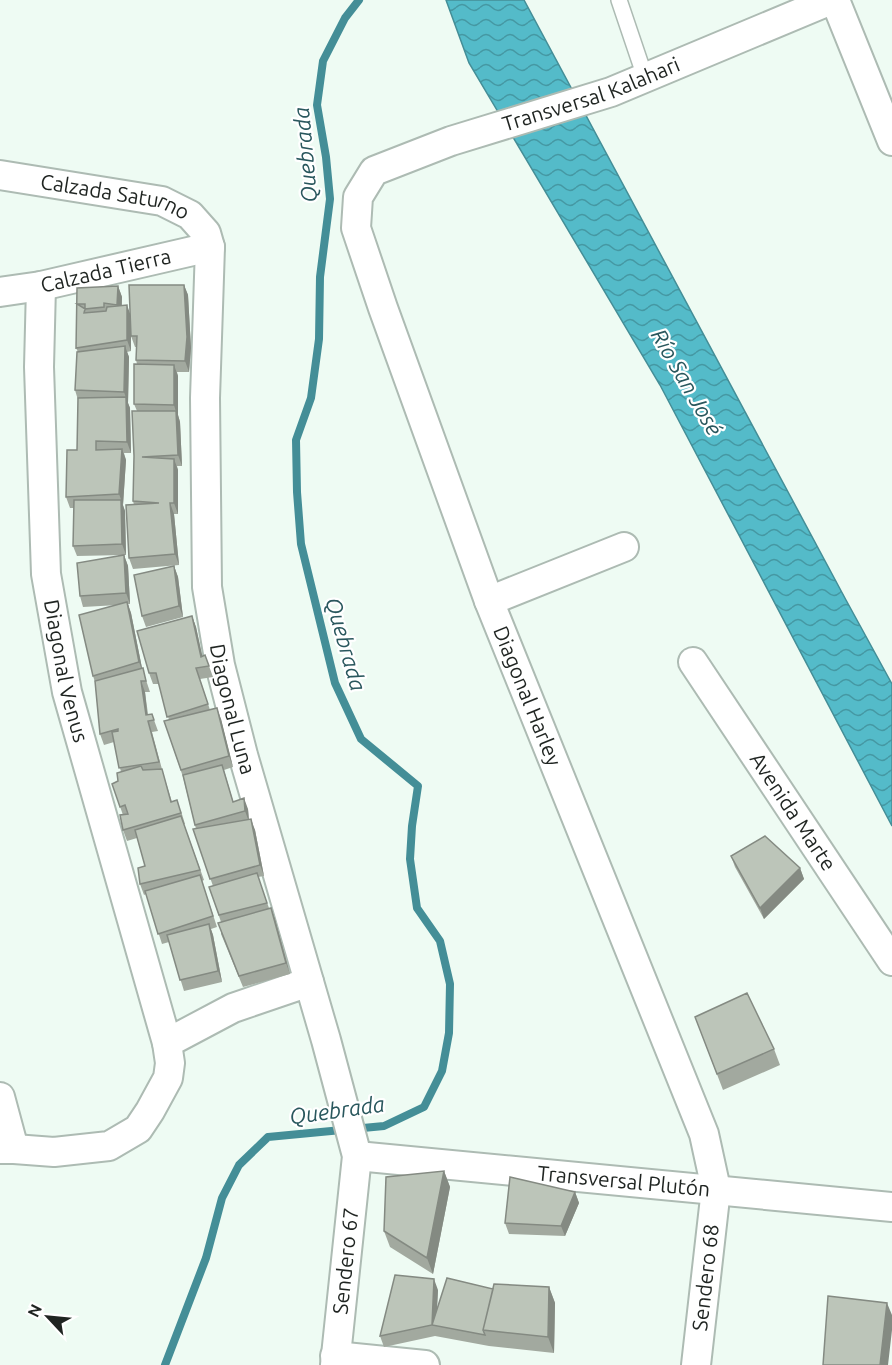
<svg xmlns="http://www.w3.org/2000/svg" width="892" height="1365" viewBox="0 0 892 1365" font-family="Ubuntu,sans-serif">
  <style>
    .water { fill: url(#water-waves); stroke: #448e97; stroke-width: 1.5 }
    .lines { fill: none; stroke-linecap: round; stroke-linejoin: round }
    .stream { stroke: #448e97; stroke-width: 8 }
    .service-casing { stroke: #adbbb3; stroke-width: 18 }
    .minor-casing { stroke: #adbbb3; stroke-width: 32 }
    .service { stroke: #fff; stroke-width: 15 }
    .minor { stroke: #fff; stroke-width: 28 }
    .wall { fill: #a2a99f }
    .shaded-wall { fill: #848a82 }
    .building { fill: #bcc5b9; stroke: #848a82; stroke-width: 1.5; fill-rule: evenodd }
    .labels { text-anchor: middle; stroke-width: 4.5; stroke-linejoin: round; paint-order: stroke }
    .street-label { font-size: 21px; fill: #1f2421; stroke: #fff }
    .water-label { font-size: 22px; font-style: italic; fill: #29575d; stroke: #fff }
  </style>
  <defs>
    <pattern id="water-waves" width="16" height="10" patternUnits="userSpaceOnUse" patternTransform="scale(1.5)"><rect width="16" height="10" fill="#54bbc9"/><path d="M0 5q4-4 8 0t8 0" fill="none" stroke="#4598a3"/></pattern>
  </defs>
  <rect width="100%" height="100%" fill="#eefbf3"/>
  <path class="water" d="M446,0h78l322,600 46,84v142l-232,-441 -191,-322z"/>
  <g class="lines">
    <path class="stream" d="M165,1365l41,-107 16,-60 17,-33 29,-28 116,-11 40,-19 18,-36 7,-38 1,-49 -10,-43 -23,-33 -7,-49 2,-33 6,-40 -57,-47 -26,-56 -34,-139 -4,-52 -1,-52 15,-42 8,-59 1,-62 10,-78 -4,-42 -9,-52 6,-44 22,-43 14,-18"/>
    <g class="service-casing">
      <path id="service" d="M619,0l26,77"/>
    </g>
    <g class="minor-casing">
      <g id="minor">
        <path d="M835,0l57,141"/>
        <path id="s1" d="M0,175l162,26 28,14 16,18 4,14 -5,151 2,189 13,78 23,90 83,285 31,116 -22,209"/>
        <path id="s2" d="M41,286l-2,81 7,207 21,118 100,351"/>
        <path id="s3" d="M0,292l41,-6 169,-39"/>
        <path d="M489,601l135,-54"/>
        <path id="s4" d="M693,662l199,299"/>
        <path d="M0,1097l14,52"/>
        <path d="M0,1149h14l40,3 55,-6 29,-17 12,-18 18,-33 2,-15 -3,-20 66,-35 76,-26"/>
        <path id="s5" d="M357,1156l535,51"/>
        <path d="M335,1356l90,9"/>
        <path id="s6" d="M696,1365l20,-176 -12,-55 -215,-533 -106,-293 -27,-80 2,-31 16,-26 77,-30 160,-49 220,-92"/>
      </g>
    </g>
    <use href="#service" class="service"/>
    <use href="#minor" class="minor"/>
  </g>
  <path class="wall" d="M184,285l4,10 3,53 -2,24h-12l1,4v39l2,7 2,44h-5l1,4v44h-4l5,51 -46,4 -4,-11 5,-53 -1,-4 4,-90 -3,-7 3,-40 -1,-4 1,-13h-2l-4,-11v15l-4,1 2,5 -1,46 2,5 1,45h-7l2,7 -3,45 2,6 1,44h-2l4,11 2,38h-2l3,9 11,55 8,24h-5l3,22 6,6 4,11 -6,1 11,41 9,29 9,9 4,13h-1l20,56 -2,1 15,46 -6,2 2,6 9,47 -38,9 -15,-49 -7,2 -16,-50 -2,1 -4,-11 5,-18 -8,-28 -10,3 -4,-11v-15l-11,-31 6,-3 3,-9 -7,-30 -10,3 -4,-11 -5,-52 -2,-6 25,-71 -35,2 -3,-11 44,-41 -47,1 -4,-10 1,-38h-4l-4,-11 11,-47 1,-50 -3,-10 3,-38 -2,-4 1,-44 41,-18 4,11v9l8,8z
    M174,566l4,11 5,40 -37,10 -4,-11z
    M192,616l4,11 6,29 3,-1 8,22 -13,2 10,31 11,9 12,48 -9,3 9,31 15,8 1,11 6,10 9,46 -6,1 11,31 6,11 15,55 -47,13 -22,-53v-12l-12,-35 4,-1 -20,-57h3l-13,-52 -19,-56 5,-1 -10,-36h-6l-4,-11z
    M731,856l69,12 4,11 -40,40 -29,-52z
    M695,1017l79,32 6,16 -57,25z
    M444,1171l6,16 -17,87 -43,-27 -6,-16z
    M575,1192l4,11 -14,33 -56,-2 -4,-11z
    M549,1287l6,16 -1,50 -65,-7 -54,-10 -51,11 -4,-11 58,-46 -1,18 56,-19z"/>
  <path class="shaded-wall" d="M184,285l4,10 3,53 -2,24 -4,-11z
    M118,286l4,11 -1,18 -4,-10z
    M127,305l4,11v35l-4,-11z
    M125,346l4,11 -1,46 2,5 1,45 -4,-11 -1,-44 -2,-6z
    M174,365l4,11v39l2,7 2,44 -4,-11 -2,-43 -2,-7z
    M122,449l4,11 -3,45 -4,-11z
    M174,459l4,11v44l-4,-11z
    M121,500l4,11 1,44 -4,-11z
    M170,503l4,11 5,51 -4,-11z
    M124,555l4,11 2,38 -4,-11z
    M174,566l4,11 5,40 -4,-11z
    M127,602l4,11 12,60 -4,-11z
    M192,616l4,11 9,41 -4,-11z
    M141,681l4,11 3,29 15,52 -17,-58z
    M217,708l4,11 12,48 -4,-11z
    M244,798l4,11 1,13 -4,-11z
    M251,819l4,11 9,46 -4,-11z
    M800,868l4,11 -40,40 -4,-11z
    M271,908l4,11 15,55 -4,-11z
    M209,924l4,11 9,47 -4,-11z
    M444,1171l6,16 -17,87 -6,-16z
    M575,1192l4,11 -14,33 -4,-10z
    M434,1279l4,11 -2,36 -4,-1z
    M549,1287l6,16 -1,50 -6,-16z
    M887,1303l5,12v15l-4,35h-8z"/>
  <path class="building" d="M129,285h55l3,52 -2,24 -49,-1 1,-24h-6z
    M118,286l-1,19 -13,-2v4l-19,2 -1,4 22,-2 1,-4 20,-2v35l-51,8 1,-60zM77,304h8v5z
    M125,346l-1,46 -49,-2 2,-38z
    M134,364l40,1v40l-40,-1z
    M126,397l1,45 -31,-1v9l26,-1 -3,45 -53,3 1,-47h10l1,-52z
    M132,411h44l2,44 -36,2 32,2v44h-4l5,51 -46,4 -3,-53 33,-2 -26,-2 1,-45z
    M74,500h47l1,44 -49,2z
    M124,555l2,38 -46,3 -3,-33z
    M174,566l5,40 -37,10 -8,-41z
    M127,602l12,60 -46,14 -14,-61z
    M192,616l9,41 4,-2 4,11 -13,2 12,36 -41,13 -11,-44h-7l-12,-42z
    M143,668l3,13h-5l5,34 6,-1 2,6 -6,1 11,41 -40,6 -7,-36 6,-1v-2l-18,5 -5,-53z
    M217,708l12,48 -48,14 -17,-49z
    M222,765l11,37 11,-4 1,13 -50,14 -12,-50z
    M141,766l2,4 19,-1 9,33 6,-2 4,13 -58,17 -3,-15 8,-1 -3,-9 -5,2 -8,-23 6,-3 -1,-8z
    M181,816l19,54 -60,14 -2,-16 7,-2 -10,-36z
    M251,819l9,46 -50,14 -17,-50z
    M765,836l35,32 -40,40 -29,-52z
    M257,873l10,30 -48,12 -10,-28z
    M200,875l13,41 -55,18 -13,-43z
    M271,908l15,55 -47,13 -21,-53z
    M209,924l9,47 -38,9 -13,-45z
    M747,993l27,56 -57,25 -22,-57z
    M444,1171l-17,87 -43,-27 2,-54z
    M510,1177l65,15 -14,34 -56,-3z
    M395,1275l39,4 -2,46 -52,11z
    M447,1278l46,11 -10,41 2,5 -53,-10z
    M494,1284l55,3 -1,50 -65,-7z
    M828,1296l59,7 -7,62h-57z"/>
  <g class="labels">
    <g class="street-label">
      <text dy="7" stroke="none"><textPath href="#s6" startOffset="1496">Transversal Kalahari</textPath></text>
      <text dy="7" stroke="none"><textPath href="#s1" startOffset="117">Calzada Saturno</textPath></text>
      <text dy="7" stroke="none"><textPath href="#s3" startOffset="108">Calzada Tierra</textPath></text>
      <text dy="7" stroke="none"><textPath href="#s2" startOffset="387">Diagonal Venus</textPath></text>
      <text transform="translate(527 696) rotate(68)" y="7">Diagonal Harley</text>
      <text dy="7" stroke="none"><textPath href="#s1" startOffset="699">Diagonal Luna</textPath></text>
      <text dy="7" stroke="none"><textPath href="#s4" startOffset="180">Avenida Marte</textPath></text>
      <text dy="7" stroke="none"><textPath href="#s5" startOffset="268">Transversal Plutón</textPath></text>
      <text transform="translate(346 1261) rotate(-84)" y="7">Sendero 67</text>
      <text dy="7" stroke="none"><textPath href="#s6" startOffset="88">Sendero 68</textPath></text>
    </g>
    <g class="water-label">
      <text transform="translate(305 155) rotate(-95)" y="8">Quebrada</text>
      <text transform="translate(687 382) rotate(60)" y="8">Río San José</text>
      <text transform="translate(346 644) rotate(74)" y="8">Quebrada</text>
      <text transform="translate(337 1110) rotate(-8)" y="8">Quebrada</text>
    </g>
  </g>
  <g transform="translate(48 1317) rotate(296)" stroke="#ffffff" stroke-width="4.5" paint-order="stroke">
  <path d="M0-4.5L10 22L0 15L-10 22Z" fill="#1f2421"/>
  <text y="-9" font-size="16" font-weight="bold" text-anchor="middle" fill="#1f2421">N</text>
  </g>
</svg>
